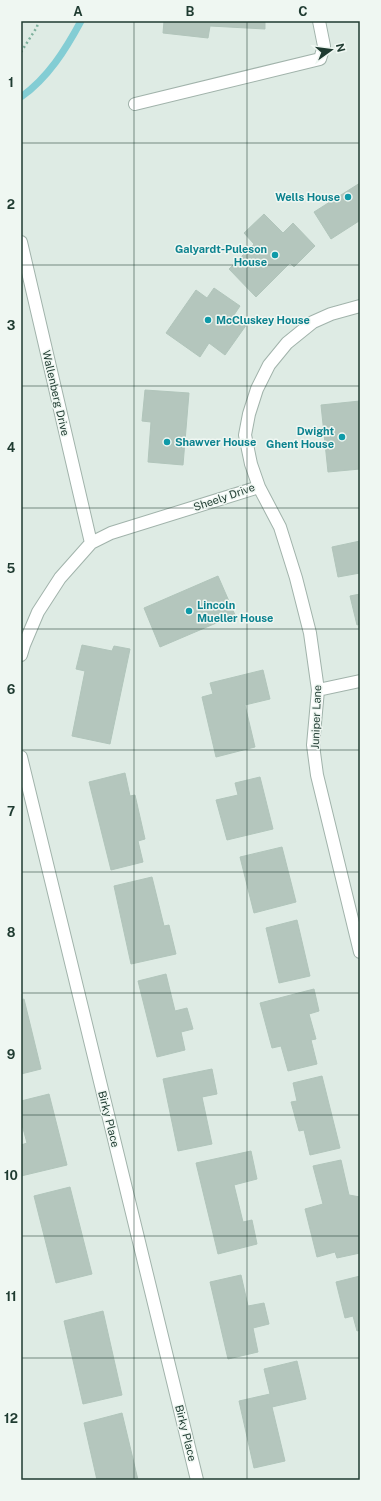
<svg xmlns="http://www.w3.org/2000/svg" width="381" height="1501" viewBox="0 0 381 1501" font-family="'Public Sans',sans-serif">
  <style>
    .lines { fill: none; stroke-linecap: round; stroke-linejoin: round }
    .stream { stroke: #83cdd4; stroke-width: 7 }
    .building { fill: #b4c6bd; stroke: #b1c5bb }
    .service-casing { stroke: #a1b3ab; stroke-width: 14 }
    .minor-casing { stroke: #a1b3ab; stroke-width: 14 }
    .path { stroke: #7db09c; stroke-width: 2.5; stroke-dasharray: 2 3; stroke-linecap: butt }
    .service { stroke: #fff; stroke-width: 12 }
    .minor { stroke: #fff; stroke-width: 12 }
    .grid { fill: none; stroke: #1f3b31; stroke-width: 1; stroke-opacity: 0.55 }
    .culture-dot { fill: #0f9aa8; stroke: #eff7f2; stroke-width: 1.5 }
    .labels { text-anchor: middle; stroke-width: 3; stroke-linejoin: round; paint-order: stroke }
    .culture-label { font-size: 11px; font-weight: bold; fill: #0d838f; stroke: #eff7f2; text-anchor: end }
    .street-label { font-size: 11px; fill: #1f3b31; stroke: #eff7f2 }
    .neatline { fill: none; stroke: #1f3b31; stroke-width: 1.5 }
    .grid-label { font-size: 13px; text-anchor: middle; font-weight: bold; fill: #1f3b31 }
  </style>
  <rect width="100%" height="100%" fill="#deebe4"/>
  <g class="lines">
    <path class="stream" d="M21,97c27,-19 45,-48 60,-76"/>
  </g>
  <path class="building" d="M164,21h101v8l-55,-3 -2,12 -45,-5z
    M360,183v39l-1,-1 -28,18 -17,-27z
    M264,214l19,19 10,-10 22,23 -21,21 -4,-4 -34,34 -27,-28 25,-25 -10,-11z
    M214,288l26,18 -6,9 13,9 -22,31 -16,-12 -9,14 -34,-24 30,-43 11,8z
    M145,390l44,3 -6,72 -35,-3 3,-40 -9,-1z
    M360,401v68l-32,3 -7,-67z
    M360,541v32l-22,4 -6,-30z
    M218,576l17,39 -75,32 -16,-39z
    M360,594v30l-3,1 -7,-29z
    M82,645l30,6 2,-5 16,3 -20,95 -38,-8 13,-65 -9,-2z
    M263,670l7,29 -25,6 10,42 -39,10 -14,-60 11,-3 -3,-11z
    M125,773l5,23 5,-1 10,44 -7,2 5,21 -32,8 -22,-88z
    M260,777l13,52 -46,11 -11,-40 22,-5 -3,-12z
    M282,847l14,55 -42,11 -14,-56z
    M152,877l12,49 5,-1 7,29 -45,10 -17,-78z
    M297,920l13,56 -31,7 -13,-55z
    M166,974l9,37 12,-3 6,21 -12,3 4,18 -28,7 -19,-76z
    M314,989l5,22 -10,3 7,25 -5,1 6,24 -29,7 -7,-25 -9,2 -12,-45z
    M24,999l17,70 -20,5v-74z
    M212,1069l5,25 -15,3 10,47 -34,7 -15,-72z
    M322,1076l18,72 -30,7 -6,-25 -5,1 -8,-29 6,-1 -4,-18z
    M49,1094l18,71 -46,11v-31l6,-2 -6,-22v-20z
    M251,1151l6,28 -23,6 9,37 9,-2 5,24 -39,10 -22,-91z
    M341,1160l8,35 11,2v56l-23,5 -2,-6 -18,5 -12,-48 18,-5 -10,-38z
    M70,1187l22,87 -36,9 -22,-87z
    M241,1275l7,31 16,-3 5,21 -16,4 5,24 -30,7 -18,-77z
    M360,1276v54l-3,1 -4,-15 -8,2 -9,-36z
    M103,1311l19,84 -39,9 -19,-83z
    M297,1361l9,38 -34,8 13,54 -31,7 -15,-67 31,-7 -6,-25z
    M122,1413l16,67h-41l-13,-57z"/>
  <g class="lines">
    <g class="service-casing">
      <path id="service" d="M135,104l185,-45 4,-13 -5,-25"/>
    </g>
    <g class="minor-casing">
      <path id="minor" d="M21,242l70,301
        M360,306l-29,8 -18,8 -26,21 -18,22 -12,24 -8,25 -4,21 6,29 8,23 21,40 16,51 14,55 8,57 -5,55 4,30 43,177
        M21,655l3,-10 14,-33 22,-34 31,-35 20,-10 148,-46
        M318,690l42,-9
        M21,757l176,723"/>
    </g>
    <path class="path" d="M21,52l16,-25 1,-6"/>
    <use href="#service" class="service"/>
    <use href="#minor" class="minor"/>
  </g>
  <path class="grid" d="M134,21v1459M247,21v1459M21,143h339M21,265h339M21,386h339M21,508h339M21,629h339M21,750h339M21,872h339M21,993h339M21,1115h339M21,1236h339M21,1358h339"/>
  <g class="culture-dot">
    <circle cx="348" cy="197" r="4"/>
    <circle cx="275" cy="255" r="4"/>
    <circle cx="208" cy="320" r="4"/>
    <circle cx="342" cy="437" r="4"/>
    <circle cx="167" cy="442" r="4"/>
    <circle cx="189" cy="611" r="4"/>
  </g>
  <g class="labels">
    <g class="culture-label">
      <text x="340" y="201">Wells House</text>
      <text x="267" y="253">Galyardt-Puleson<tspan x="267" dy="13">House</tspan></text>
      <text x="216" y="324" text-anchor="start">McCluskey House</text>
      <text x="334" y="435">Dwight<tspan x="334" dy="13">Ghent House</tspan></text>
      <text x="175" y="446" text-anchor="start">Shawver House</text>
      <text x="197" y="609" text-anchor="start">Lincoln<tspan x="197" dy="13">Mueller House</tspan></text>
    </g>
    <g class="street-label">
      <text transform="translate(56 393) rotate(77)" y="4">Wallenberg Drive</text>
      <text transform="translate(224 497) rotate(-19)" y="4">Sheely Drive</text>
      <text transform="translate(316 717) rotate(-88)" y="4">Juniper Lane</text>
      <text transform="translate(109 1119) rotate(76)" y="4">Birky Place</text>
      <text transform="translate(186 1433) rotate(76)" y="4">Birky Place</text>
    </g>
  </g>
  <rect width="381" height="1501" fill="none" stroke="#eff7f2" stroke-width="44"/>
  <g transform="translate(331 50) rotate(76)" stroke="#eff7f2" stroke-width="3" paint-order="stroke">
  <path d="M0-3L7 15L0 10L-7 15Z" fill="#1f3b31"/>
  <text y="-6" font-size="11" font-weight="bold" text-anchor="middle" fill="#1f3b31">N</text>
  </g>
  <rect x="22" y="22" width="337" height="1457" class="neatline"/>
  <g class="grid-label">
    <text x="78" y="16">A</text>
    <text x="190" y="16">B</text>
    <text x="303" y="16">C</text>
    <text x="11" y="87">1</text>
    <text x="11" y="209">2</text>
    <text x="11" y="330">3</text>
    <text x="11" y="452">4</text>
    <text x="11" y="573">5</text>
    <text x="11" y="694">6</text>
    <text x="11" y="816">7</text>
    <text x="11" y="937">8</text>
    <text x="11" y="1059">9</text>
    <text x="11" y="1180">10</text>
    <text x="11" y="1301">11</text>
    <text x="11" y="1423">12</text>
  </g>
</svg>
